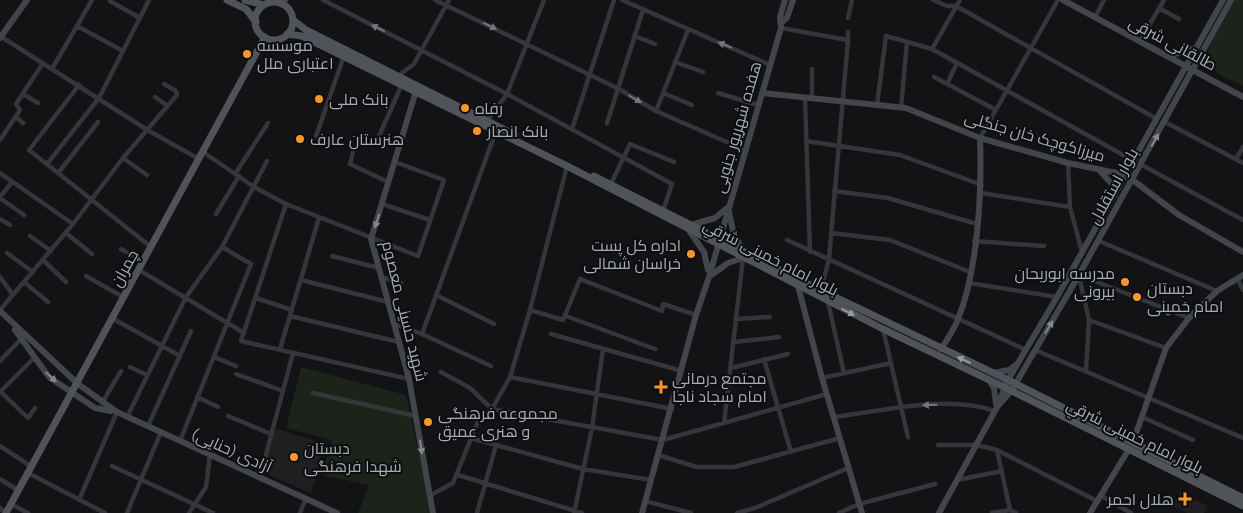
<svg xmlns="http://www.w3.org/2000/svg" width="1243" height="513" viewBox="0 0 1243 513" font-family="'IBM Plex Sans',Cairo,sans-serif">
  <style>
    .built { fill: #1f1f22 }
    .green { fill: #1b231b }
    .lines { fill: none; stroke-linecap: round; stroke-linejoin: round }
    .street { stroke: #34363a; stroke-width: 4.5 }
    .secondary { stroke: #42454a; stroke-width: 6 }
    .primary { stroke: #505359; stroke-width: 7 }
    .oneway { fill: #72777e }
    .oneway2 { fill: #828890 }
    .oneway3 { fill: #939aa3 }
    .poi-dot { fill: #f99726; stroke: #0e0e10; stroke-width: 2 }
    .labels { text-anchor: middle; stroke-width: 4; stroke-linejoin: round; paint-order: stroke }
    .street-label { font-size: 16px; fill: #a4acb6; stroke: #0e0e10 }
    .poi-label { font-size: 16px; fill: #a4acb6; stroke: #0e0e10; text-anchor: start }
  </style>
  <rect width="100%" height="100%" fill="#131315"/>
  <path class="built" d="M275,428l50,16 -14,49 -44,-19 -3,-5z
    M1180,492l28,14 -4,7h-17l-14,-7z"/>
  <path class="green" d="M1234,0h9v86c-9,-5 -27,-11 -33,-20 -10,-14 17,-52 24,-66z
    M301,367l105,28 26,118h-74l11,-28 -47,-10 10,-35 -46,-12z"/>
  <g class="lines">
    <path class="street" d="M323,0l184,94 165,90 -9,27
      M435,0l184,89 37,22 89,39
      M622,0l148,65
      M933,0l14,6h9l201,113
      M110,1l30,17
      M1159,8l20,11
      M1095,17l9,-17
      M848,18l4,-18
      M77,26l46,25
      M781,28l67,12v-8
      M0,36l149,95 50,28
      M635,36l20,8
      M1140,41l24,-41
      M932,49l28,-49
      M675,62l28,10
      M52,69l40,-69
      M398,76l16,-12 35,-64
      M934,77l62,33
      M947,84l10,-21
      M79,85l-50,65 122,97
      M663,93l29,12
      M718,93l40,12
      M23,94l15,9
      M155,97l13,9
      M805,98l5,154
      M812,99v-30
      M877,105l9,-69 46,13 202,112
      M901,108l6,-66
      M656,111l32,-81
      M16,117l7,6
      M487,121l20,-27 37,-94
      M1165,122l78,41
      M607,123l36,-113
      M572,129l42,-129
      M316,136l28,-80
      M980,138l78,-138
      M0,140l20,-30 -4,-6 27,-41
      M806,141l94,14 82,30
      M376,143l26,-59
      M354,148l-4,16 38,18
      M203,152l51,35 32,17 132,52 26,-76 -49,-18
      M123,158l24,17
      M1236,159l7,-12
      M1068,163l2,44 12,45
      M47,164l52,-66 50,-98
      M1142,165l101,55
      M59,172l39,-50
      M0,173l73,51
      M235,174l33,-51
      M611,184l19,-40 44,18
      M834,191l54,7 89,26
      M981,193l89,14
      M0,197l12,-15
      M0,198l24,17
      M286,204l-45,137 168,38
      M382,204l48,16
      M216,214l23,-38
      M0,219l10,6
      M66,233l26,21
      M831,233l59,7 80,32
      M30,236l21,15
      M787,240l239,110
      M974,241l70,5
      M1099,241l118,50
      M121,249l22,13
      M7,253l26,19
      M332,256l47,12
      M43,260l23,22
      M139,270l105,63
      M1079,275l110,43
      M86,276l37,21
      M1079,276l10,44 -3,51
      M0,277l13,18
      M381,277l20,6
      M301,280l87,22
      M1238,280l5,10
      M24,282l24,20
      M969,283l88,14
      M821,290l8,-31 19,-219
      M436,295l58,29
      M256,298l36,12
      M828,302l16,71
      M0,310l73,-86 50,-66 54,-63 -1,-4 -12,-7
      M530,310l33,10 17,-41 82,32 1,-7 33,11
      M290,316l109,26
      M566,316l89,33
      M112,318l68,38
      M736,319l34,-2
      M1089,320l77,28
      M394,324l28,10 74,-203
      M883,329l25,108
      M422,334l69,32
      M551,334l131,37
      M734,342l45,-5
      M280,349l39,-131
      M1035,350l208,88
      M214,357l22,9
      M764,359l27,93
      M0,361l22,-23
      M130,367l17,8
      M731,368l57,-14
      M441,372l29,16 22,21 171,31 164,-46
      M236,374l47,17
      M510,377l162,32
      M822,378l69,-15
      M0,391l28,27 7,-10
      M0,392l34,-34
      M313,393l103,23
      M197,397l21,10
      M102,403l19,-32
      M228,416l43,18
      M127,417l59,-120 36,-50 45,-86
      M834,417c49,-6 113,-23 161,-6
      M1142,417l51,23
      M724,423l19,-165
      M148,426l43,-95
      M471,438l112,31 68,11
      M180,441l71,-177 -29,-17
      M938,445h38l21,5 100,51
      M0,446l32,21
      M997,450l13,60
      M658,455l39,12h37l106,-29
      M112,466l101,47
      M28,473l77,40
      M458,475l124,38
      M260,477l33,-124
      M0,479l19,12
      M957,480l45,-9
      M1100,495l31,18
      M429,496l24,-13 26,-64 13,-10 18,-32 20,-67 37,-144
      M79,500l38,-88
      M645,501l46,12
      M11,504l17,9
      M0,508l6,5
      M127,513l34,-81
      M189,513l17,-26 4,-32
      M300,513l6,-15
      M477,513l19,-68
      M574,513l18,-85 11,-79
      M737,513l18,-5 93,-40
      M839,513l20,-9 76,-20
      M992,513l18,-3 6,3"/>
    <path class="secondary" d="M1063,0l180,97
      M283,4l2,-4
      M782,22l5,-4 6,-18
      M0,38l27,-38
      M1168,56l28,-8
      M416,91l-45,148 38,140 24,134
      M762,93l144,15 74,30 88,25 58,12 53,40 64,37
      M1100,171l12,13 3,11
      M729,211l4,20 10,20
      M691,225l24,-7 12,-10
      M690,232l14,20 4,18
      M710,276l18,-13 15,-5
      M798,286l24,92 40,135
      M0,311l78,73 39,28 220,101
      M15,330l34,47 46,31 16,3
      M941,349c6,-9 13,-19 17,-30 20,-49 24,-127 22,-181
      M993,373l16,-3 7,-5
      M989,380l5,8 2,16
      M998,404l10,-24 49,-83 166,-297
      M1133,442l33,-94 23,-30 28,-27 26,-16
      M642,513l54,-198 13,-38 72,-249 -1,-11 5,-17
      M939,513l58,-106 15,-17 67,-115 152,-275
      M1090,513l39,-64"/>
    <path class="primary" d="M227,0l19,9 10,13
      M245,0l19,5
      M255 21a19 19 0 1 1 38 0a19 19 0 1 1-38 0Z
      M293,20l13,10 209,105
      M287,34l15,2 265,130 316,163 121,58 239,119
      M594,176l208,105 206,99 235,118
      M6,513l259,-476"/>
  </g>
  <defs><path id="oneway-solid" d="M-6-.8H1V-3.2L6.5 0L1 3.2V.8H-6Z" transform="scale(1.25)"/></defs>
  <g class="oneway">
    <use href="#oneway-solid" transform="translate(490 26) rotate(26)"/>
    <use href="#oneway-solid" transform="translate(378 28) rotate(-154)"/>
    <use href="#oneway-solid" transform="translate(725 45) rotate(-157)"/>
    <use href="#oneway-solid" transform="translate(635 99) rotate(30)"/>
    <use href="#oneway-solid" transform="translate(930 405) rotate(178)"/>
  </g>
  <g class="oneway2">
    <use href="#oneway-solid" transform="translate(1155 140) rotate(-61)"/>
    <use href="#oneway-solid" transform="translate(377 221) rotate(108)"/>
    <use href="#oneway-solid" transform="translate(1049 327) rotate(-59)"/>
    <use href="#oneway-solid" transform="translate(51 377) rotate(42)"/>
    <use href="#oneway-solid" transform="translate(421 447) rotate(81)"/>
  </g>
  <g class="oneway3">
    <use href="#oneway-solid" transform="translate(848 312) rotate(27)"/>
    <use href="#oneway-solid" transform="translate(964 360) rotate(-155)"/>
  </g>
  <g class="poi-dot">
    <circle cx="247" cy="54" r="5"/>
    <circle cx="319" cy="99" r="5"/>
    <circle cx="465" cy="108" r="5"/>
    <circle cx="477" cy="131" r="5"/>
    <circle cx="300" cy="139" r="5"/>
    <circle cx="691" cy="254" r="5"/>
    <circle cx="1125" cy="282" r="5"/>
    <circle cx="1137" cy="297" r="5"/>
    <path d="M658.5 379.5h5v5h5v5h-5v5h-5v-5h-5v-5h5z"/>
    <circle cx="428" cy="422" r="5"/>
    <circle cx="294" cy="457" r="5"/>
    <path d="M1182.5 491.5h5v5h5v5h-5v5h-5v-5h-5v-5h5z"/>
  </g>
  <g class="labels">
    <g class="street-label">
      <text transform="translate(1173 43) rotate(28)" y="6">طالقانی شرقی</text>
      <text transform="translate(737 127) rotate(-74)" y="6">هفده شهریور جنوبی</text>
      <text transform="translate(1035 136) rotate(16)" y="6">میرزاکوچک خان جنگلی</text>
      <text transform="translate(1113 186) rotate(-61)" y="6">بلوار استقلال</text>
      <text transform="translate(771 257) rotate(27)" y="6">بلوار امام خمینی شرقي</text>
      <text transform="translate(124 268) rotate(-61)" y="6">چمران</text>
      <text transform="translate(405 311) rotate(76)" y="6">شهید حسینی معصوم</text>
      <text transform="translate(1135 436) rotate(26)" y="6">بلوار امام خمینی شرقي</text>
      <text transform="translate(232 450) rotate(24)" y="6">آزادی (حنایی)</text>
    </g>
    <g class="poi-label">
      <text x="257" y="51">موسسه<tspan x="257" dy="18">اعتباری ملل</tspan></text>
      <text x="329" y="105">بانک ملی</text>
      <text x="475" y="114">رفاه</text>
      <text x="487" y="137">بانک انصار</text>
      <text x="310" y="145">هنرستان عارف</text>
      <text x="681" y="251" text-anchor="end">اداره کل پست<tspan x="681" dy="18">خراسان شمالی</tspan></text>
      <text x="1115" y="279" text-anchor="end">مدرسه ابوریحان<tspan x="1115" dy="18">بیرونی</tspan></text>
      <text x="1147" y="294">دبستان<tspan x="1147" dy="18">امام خمینی</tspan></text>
      <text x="672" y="384">مجتمع درمانی<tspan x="672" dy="18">امام سجاد ناجا</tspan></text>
      <text x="438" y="419">مجموعه فرهنگی<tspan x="438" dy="18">و هنری عمیق</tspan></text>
      <text x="304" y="454">دبستان<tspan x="304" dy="18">شهدا فرهنگی</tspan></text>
      <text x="1174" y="505" text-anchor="end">هلال احمر</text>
    </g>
  </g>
</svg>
